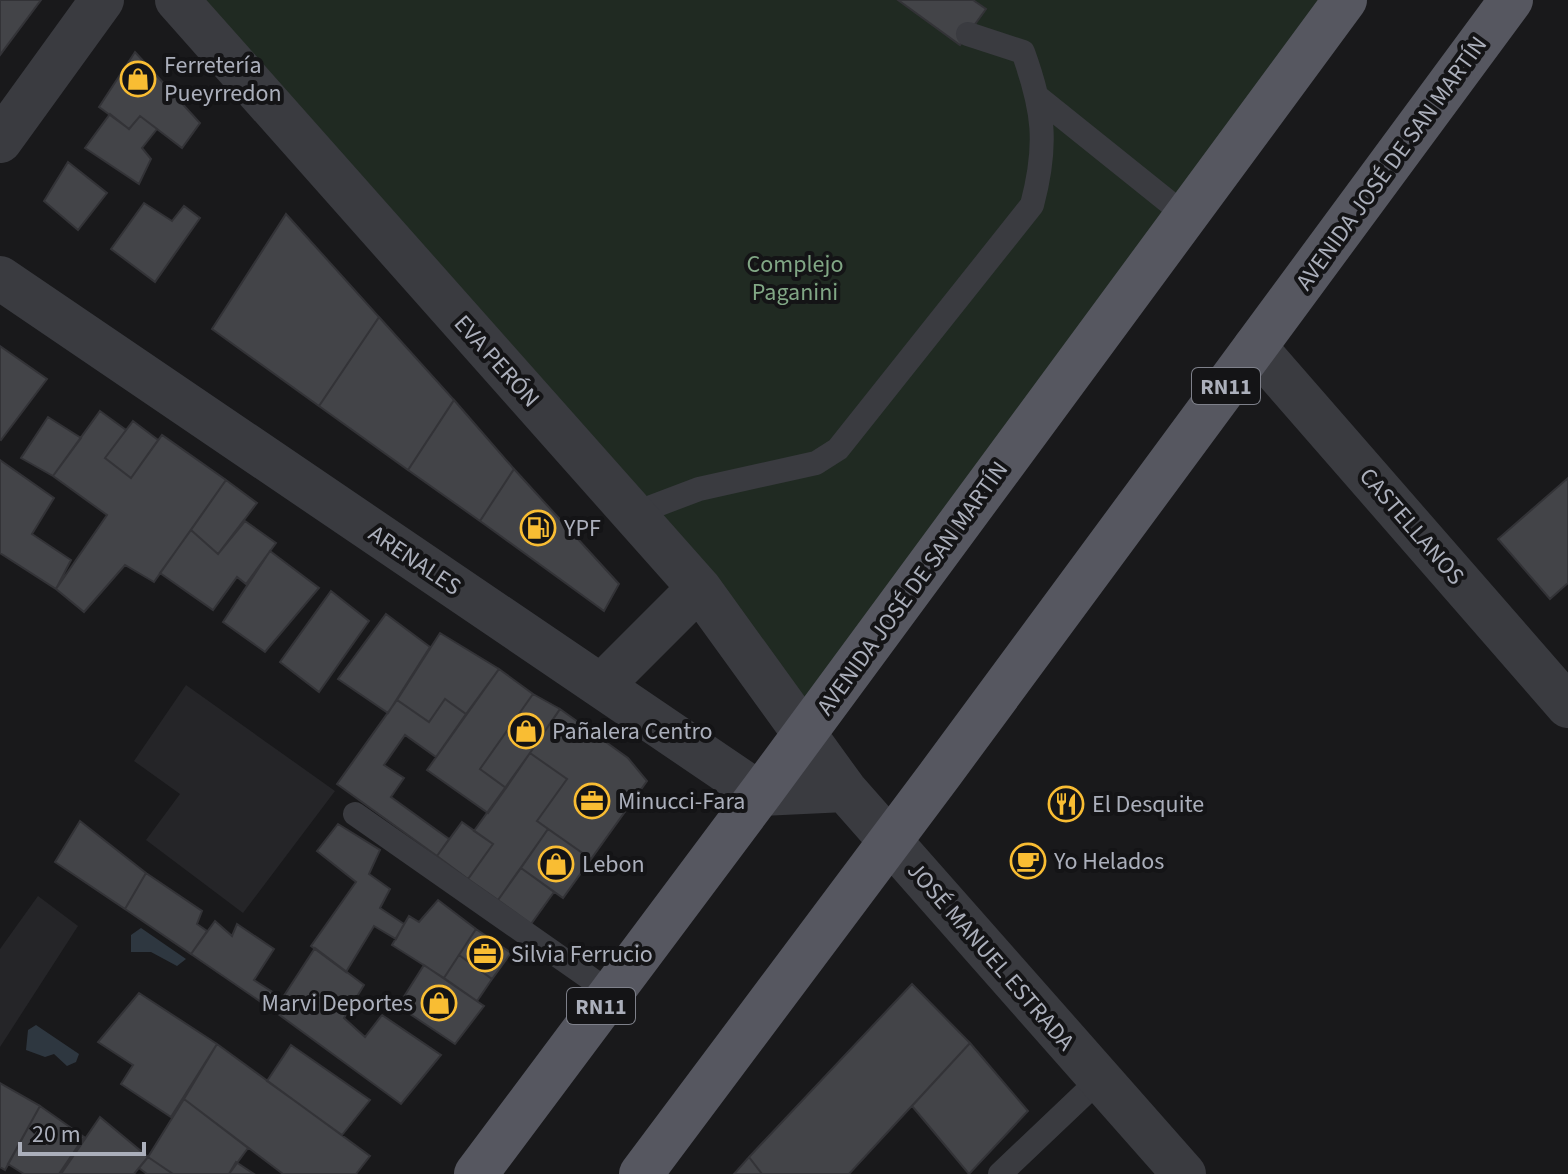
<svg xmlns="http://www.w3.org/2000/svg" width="1568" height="1174" viewBox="0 0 1568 1174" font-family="'Source Sans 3',sans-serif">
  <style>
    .built { fill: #252528 }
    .green { fill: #202a22 }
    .water { fill: #2e3740 }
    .building { fill: #434448; stroke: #333337; stroke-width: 2 }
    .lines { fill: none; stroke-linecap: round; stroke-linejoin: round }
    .service { stroke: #3a3b40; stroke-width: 24 }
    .minor { stroke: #3a3b40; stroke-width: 44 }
    .primary { stroke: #565760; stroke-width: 44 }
    .labels { text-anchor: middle; stroke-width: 8; stroke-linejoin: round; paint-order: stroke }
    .shield { fill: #141416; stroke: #7e808a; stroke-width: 2 }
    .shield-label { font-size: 22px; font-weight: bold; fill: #abafbb }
    .poi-label { font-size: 24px; fill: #abafbb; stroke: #141416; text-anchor: start }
    .street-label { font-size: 24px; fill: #abafbb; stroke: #141416 }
    .park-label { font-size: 24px; fill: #81a785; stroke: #141416 }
  </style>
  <rect width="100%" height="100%" fill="#19191b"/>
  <path class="built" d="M186,685l149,106 -92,122 -97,-73 34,-46 -46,-33z
    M38,896l40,30 -78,121v-98z"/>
  <path class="green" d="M177,0h1168l-541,734z"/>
  <path class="water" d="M141,928l45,31 -9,7 -26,-14h-20v-17z
    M36,1025l43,29 -3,8 -9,4 -13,-12 -9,3 -19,-7 2,-20z"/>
  <path class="building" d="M0,0h41l-41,55z
    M898,0h75l13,9 -26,36z
    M135,52l65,71 -18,25 -42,-32 -11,13 -30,-22z
    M110,114l19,15 11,-13 17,13 -15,19 9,11 -12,25 -54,-36z
    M68,162l39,31 -29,37 -34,-29z
    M144,203l28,18 12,-15 16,12 -45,64 -44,-33z
    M286,214l93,103 -60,89 -107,-77z
    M379,317l75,83 -46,70 -89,-64z
    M0,346l47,33 -46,61 -1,-1z
    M454,400l60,69 -34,52 -72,-51z
    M100,411l26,19 -21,28 26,20 31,-43 64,45 -72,102 -29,-17 -41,47 -28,-23 51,-74 -54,-39z
    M48,417l33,21 -28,38 -32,-18z
    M133,421l25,19 -27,38 -26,-20z
    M0,460l54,38 -22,36 39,26 -15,29 -56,-36z
    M514,469l105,115 -15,27 -124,-90z
    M1568,478v105l-18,16 -52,-60z
    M226,480l31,23 -39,51 -27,-24z
    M245,521l31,22 -30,41 -9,-7 -24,33 -53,-37 31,-43 27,24z
    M270,551l49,37 -54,64 -42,-30z
    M331,591l38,30 -50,71 -39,-30z
    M386,614l44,33 -42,66 -50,-34z
    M440,633l59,36 -33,45 -21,-15 -16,23 -32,-22z
    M499,669l34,25 -53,75 26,19 -18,25 -61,-43z
    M533,694l27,15 -54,79 -26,-19z
    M445,699l21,15 -30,43 -31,-22 -21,30 20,13 -13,19 58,42 -12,17 -100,-72 60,-84 32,22z
    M560,709l68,49 19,23 -56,78 -54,-38 30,-42 -37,-26z
    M530,753l37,26 -30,42 11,8 -50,71 -30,-21 25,-35 -19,-13z
    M80,821l66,52 -21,36 -70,-47z
    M462,822l31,22 -25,35 -31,-23z
    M338,824l42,26 -11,24 21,15 -10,19 24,16 -8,15 -22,-13 -28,46 -35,-26 45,-64 -39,-31z
    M548,829l43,30 -28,39 -42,-30z
    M521,868l33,24 -23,32 -33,-24z
    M146,873l56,38 -5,13 10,7 -16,23 -66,-45z
    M438,900l38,29 -32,49 -52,-33 17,-29 10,6z
    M215,921l17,15 5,-12 37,25 -20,31 28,18 -8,13 -83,-57z
    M476,929l35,24 -19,26 -33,-24z
    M315,948l49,37 -20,33 21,19 17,-22 59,40 -40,49 -127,-93z
    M459,955l33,24 -15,22 -33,-23z
    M424,965l60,41 -29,38 -57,-38z
    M912,984l58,59 -121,131h-87l-13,-17z
    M139,993l78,51 -46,73 -50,-33 12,-19 -35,-23z
    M970,1043l58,68 -59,63 -57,-68z
    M217,1044l153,112 -14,18h-73l-99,-75z
    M291,1045l79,55 -28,35 -75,-54z
    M0,1083l40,23 -35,64 -5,-3z
    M184,1099l64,49 -19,26h-56l-25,-17z
    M40,1106l44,31 -25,37h-35l-16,-10z
    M100,1117l48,40 -14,17h-73z
    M148,1157l25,17h-26l-8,-6z
    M749,1157l13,17h-28z
    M236,1162l18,12h-25z"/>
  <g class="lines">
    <path class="service" d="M1039,98l147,118
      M633,514l66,-25 117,-26 22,-14 194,-244c16,-60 12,-95 -9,-153l-55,-18
      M355,814l256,179
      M1000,1174l100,-95"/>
    <path class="minor" d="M177,0l522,588 146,202 339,384
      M0,141l102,-141
      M0,278l760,516 85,-4
      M1255,347l313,359
      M601,686l98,-98"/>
    <path class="primary" d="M476,1174l284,-380 585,-794
      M641,1174l300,-401 570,-773"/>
  </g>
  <defs>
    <g id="shop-ring" transform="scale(1.8)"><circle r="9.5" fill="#141416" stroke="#f9bd33" stroke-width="1.5"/><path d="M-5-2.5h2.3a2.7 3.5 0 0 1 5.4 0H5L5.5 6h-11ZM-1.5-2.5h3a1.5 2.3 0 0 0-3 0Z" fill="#f9bd33"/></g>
    <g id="fuel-ring" transform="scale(1.8)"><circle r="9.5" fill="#141416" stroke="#f9bd33" stroke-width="1.5"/><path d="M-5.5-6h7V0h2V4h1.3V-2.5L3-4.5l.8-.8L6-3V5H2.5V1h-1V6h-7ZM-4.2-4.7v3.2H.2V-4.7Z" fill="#f9bd33"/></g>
    <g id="office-ring" transform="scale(1.8)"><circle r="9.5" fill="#141416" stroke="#f9bd33" stroke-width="1.5"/><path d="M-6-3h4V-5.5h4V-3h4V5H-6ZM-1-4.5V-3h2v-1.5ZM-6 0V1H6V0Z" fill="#f9bd33"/></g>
    <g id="restaurant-ring" transform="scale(1.8)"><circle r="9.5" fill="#141416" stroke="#f9bd33" stroke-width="1.5"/><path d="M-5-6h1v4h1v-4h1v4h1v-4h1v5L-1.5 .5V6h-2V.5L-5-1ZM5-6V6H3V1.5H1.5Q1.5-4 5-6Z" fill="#f9bd33"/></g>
    <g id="cafe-ring" transform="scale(1.8)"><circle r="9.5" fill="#141416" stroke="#f9bd33" stroke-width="1.5"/><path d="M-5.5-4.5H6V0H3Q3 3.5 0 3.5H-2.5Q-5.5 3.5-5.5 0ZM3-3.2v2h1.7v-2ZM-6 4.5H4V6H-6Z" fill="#f9bd33"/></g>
  </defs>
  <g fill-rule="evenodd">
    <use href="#shop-ring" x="138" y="79"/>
    <use href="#fuel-ring" x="538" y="528"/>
    <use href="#shop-ring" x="526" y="731"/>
    <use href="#office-ring" x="592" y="801"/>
    <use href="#restaurant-ring" x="1066" y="804"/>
    <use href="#cafe-ring" x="1028" y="861"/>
    <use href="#shop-ring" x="556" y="864"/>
    <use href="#office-ring" x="485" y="954"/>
    <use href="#shop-ring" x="439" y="1003"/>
  </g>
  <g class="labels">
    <g class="shield">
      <rect x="1192" y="368" width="68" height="36" rx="6"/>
      <rect x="567" y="988" width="68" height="36" rx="6"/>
    </g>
    <g class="shield-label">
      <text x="1226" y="394">RN11</text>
      <text x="601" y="1014">RN11</text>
    </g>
    <g class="poi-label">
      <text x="164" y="73">Ferretería<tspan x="164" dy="28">Pueyrredon</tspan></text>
      <text x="564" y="536">YPF</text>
      <text x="552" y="739">Pañalera Centro</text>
      <text x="618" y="809">Minucci-Fara</text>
      <text x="1092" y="812">El Desquite</text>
      <text x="1054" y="869">Yo Helados</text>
      <text x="582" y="872">Lebon</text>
      <text x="511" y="962">Silvia Ferrucio</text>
      <text x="413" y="1011" text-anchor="end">Marvi Deportes</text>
    </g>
    <g class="street-label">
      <text transform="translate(1391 163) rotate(-54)" y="8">AVENIDA JOSÉ DE SAN MARTÍN</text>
      <text transform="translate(497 361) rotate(48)" y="8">EVA PERÓN</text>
      <text transform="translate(1412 526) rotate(49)" y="8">CASTELLANOS</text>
      <text transform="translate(415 560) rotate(34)" y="8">ARENALES</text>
      <text transform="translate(912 588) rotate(-54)" y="8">AVENIDA JOSÉ DE SAN MARTÍN</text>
      <text transform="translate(991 956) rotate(49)" y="8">JOSÉ MANUEL ESTRADA</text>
    </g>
    <g class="park-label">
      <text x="795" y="272">Complejo<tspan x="795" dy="28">Paganini</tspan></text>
    </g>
  </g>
  <path d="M20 1142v12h124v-12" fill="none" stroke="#abafbb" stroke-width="4"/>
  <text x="32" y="1142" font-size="24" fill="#abafbb" stroke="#141416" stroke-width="6" paint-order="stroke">20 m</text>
</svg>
